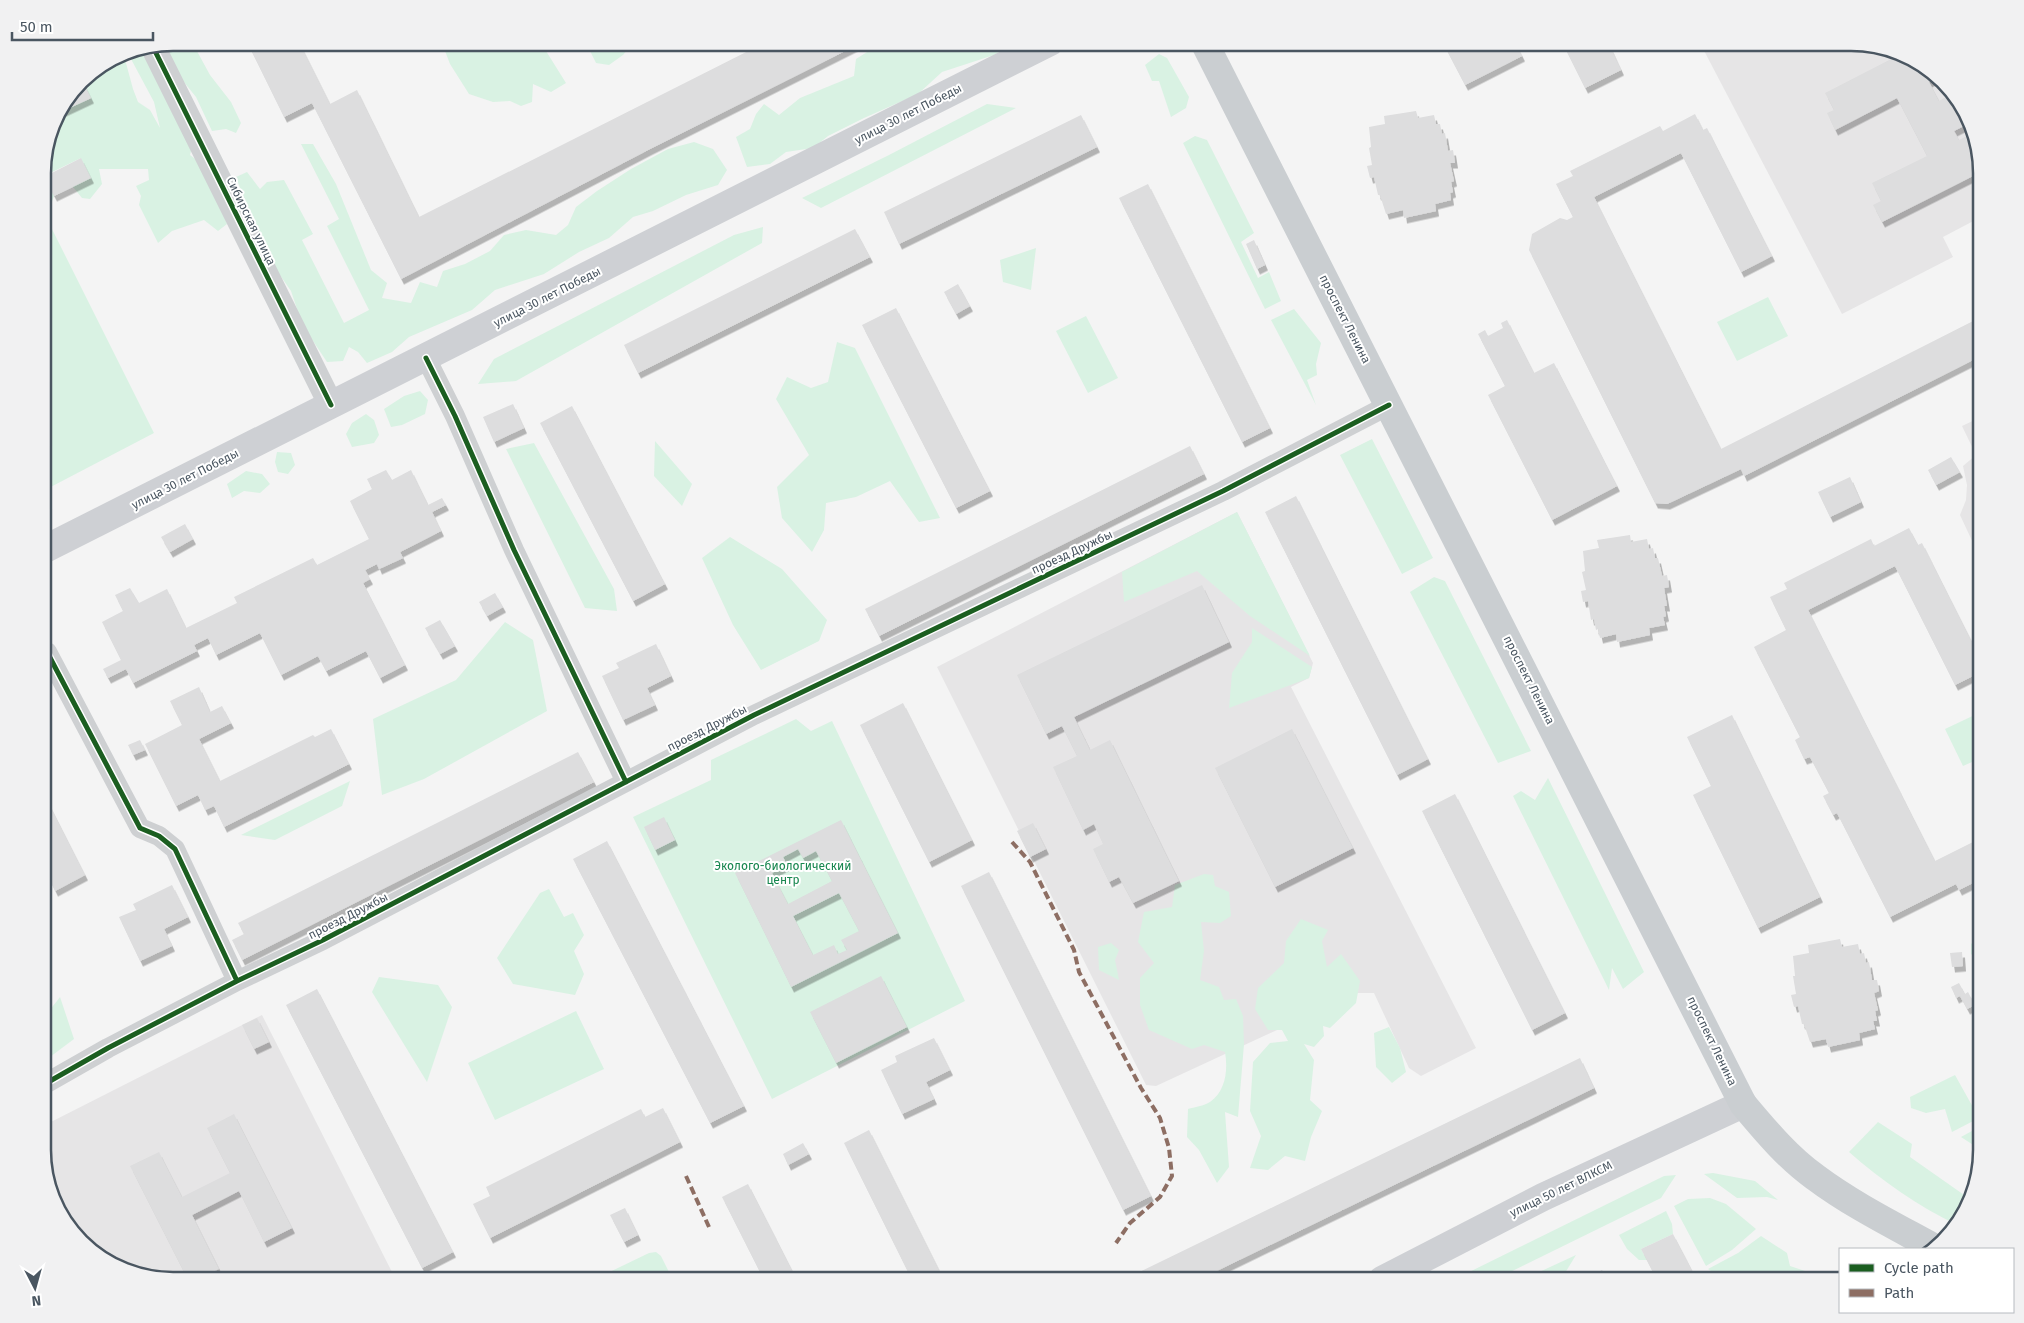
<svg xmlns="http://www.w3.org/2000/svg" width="2024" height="1323" viewBox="0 0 2024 1323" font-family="'Fira Sans',sans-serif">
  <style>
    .education { fill: #e6e5e6 }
    .green { fill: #d9f2e3 }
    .building { fill: #ddddde; fill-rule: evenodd; filter: url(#shadow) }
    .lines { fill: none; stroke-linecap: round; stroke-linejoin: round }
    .minor { stroke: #ced0d2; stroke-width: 20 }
    .tertiary { stroke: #ced0d2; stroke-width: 25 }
    .secondary { stroke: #ced0d4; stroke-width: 28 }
    .primary { stroke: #caced1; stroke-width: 28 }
    .quiet { stroke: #8d6e63; stroke-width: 4; stroke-dasharray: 8 4; stroke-linecap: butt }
    .cycleway-casing { stroke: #fff; stroke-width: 8 }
    .cycleway { stroke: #1b5e20; stroke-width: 5 }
    .labels { text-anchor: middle; stroke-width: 4; stroke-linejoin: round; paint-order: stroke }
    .street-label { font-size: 12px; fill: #4a5661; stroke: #fff }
    .park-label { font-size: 12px; fill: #17864f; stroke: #fff }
    .rim { fill: none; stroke: #4a5661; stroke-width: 2.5 }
  </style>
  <defs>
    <filter id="shadow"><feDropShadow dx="3" dy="5.5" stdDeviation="0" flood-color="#0004"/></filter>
  </defs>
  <rect width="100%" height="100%" fill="#f4f4f4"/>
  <path class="education" d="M1700,43h151l72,21 41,44 17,65v44l-38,20 10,20 -111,57z
    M1981,417v143l-21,-45 6,-15 1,-15 -4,-19 13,-11 -14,-29z
    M1237,512l76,151 -4,15 -18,9 185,361 -55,28 -12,-8 -35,-75h-17l-201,93 -10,-1 -209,-418z
    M262,1015l134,265h-223l-72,-21 -41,-44 -17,-57v-32z"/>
  <path class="green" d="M192,42l18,33 21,27 10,21 -5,10 -10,-4 -14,2 -16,-34 -21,-26 -9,-27z
    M897,42l117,1 -20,12 -52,17 -24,22 -54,24 -36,18 -15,12 -27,4 -16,12 -23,3 -11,-30 14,-8 6,-15 8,-10 15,11 21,-17 54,-22 2,-17 19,-12 21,1z
    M442,43h99l25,40 -15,9 -18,-8 -1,18 -11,4 -11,-5 -17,1 -24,-8 -19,-30z
    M586,43v-1l47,1 -10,12 -14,10 -13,-2z
    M141,49l33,67 19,28 -3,11 17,13 20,56 -9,7 -14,-11 -32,11 -14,12 -19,-38 2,-9 -5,-10 13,-6 -1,-11h-49l3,15 -12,15 -8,-1 -9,-11 8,-29 -37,18 10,20 -4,11 -7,-2c0,-21 -1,-76 16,-91 7,-7 22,-11 31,-15l-8,-19 41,-28 10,37 5,13 12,8 10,18 -6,-26 -23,-43 -2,-8z
    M1159,54l8,4 22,39 -3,11 -15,9 -12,-36h-7l-7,-16z
    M987,104l29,4 -195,100 -19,-10 87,-43z
    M1195,136l12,4 47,93 -13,9 17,36 11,-6 12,29 -16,8 -82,-166z
    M694,142l19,7 14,21 -9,15 -32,10 -33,16 -20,6 -24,21 -30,14 -35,22 -49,16 -23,20 -63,27 -17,15 -25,11 -9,-11 -9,-5 -6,14 -16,1 -16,-24 -13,-26 -7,-21 -16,-23 -14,-24 -25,-67 11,-5 13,17 7,-7 17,-2 29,54 -11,6 42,83 25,-13 -42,-84 12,-7 -38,-75h12l23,40 35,86 16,13 -5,15 29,5 9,-21 17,5 6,-16 22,-7 25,-13 14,-16 22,-5 30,5 12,-10 8,-18 21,-16 34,-22 37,-20z
    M43,211l111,222 -111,58z
    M763,227l-1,16 -246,138 -38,3 16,-25 240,-124z
    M1036,248l-5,42 -28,-8 -3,-22z
    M1768,297l20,39 -51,25 -20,-39z
    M1294,309l27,34 -5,21 1,11 -10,5 9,25 -45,-85z
    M1086,316l32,62 -30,15 -32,-62z
    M837,342l18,6 85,170 -21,4 -29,-41 -34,16 -30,6 -2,27 -12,22 -30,-34 -5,-31 32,-32 -33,-56 11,-22 24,11 17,-6z
    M420,391l8,9 -3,14 -23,11 -11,2 -7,-18 20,-13z
    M366,414l8,6 5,15 -5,8 -22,4 -6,-13 6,-11z
    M1372,439l61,119 -31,16 -62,-119z
    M655,441l37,43 -10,22 -28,-30z
    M534,443l80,146 3,22 -32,-3 -79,-159z
    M277,452l14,1 4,12 -7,9 -10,-2 -3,-10z
    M246,471l16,3 8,10 -10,9 -16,-2 -12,7 -5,-14z
    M1237,512l73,144 -60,-40 -53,-45 -73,31 -2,-30z
    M730,537l52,32 45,51 -8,21 -58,29 -28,-45 -31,-67z
    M1434,577l11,4 86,170 -33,12 -88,-171z
    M505,622l28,18 14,71 -123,68 -42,16 -9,-76 83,-39z
    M1252,628l60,39 -3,11 -80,30 3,-35 20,-31z
    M1981,712v46l-18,8 -18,-37z
    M796,719l15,12 21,-10 133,280 -193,98 -139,-282 78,-37v-20z
    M1548,778l96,194 -21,17 -11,-21 -3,22 -96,-194 8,-5 14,9z
    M350,781l-8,25 -67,34 -34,-5z
    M1204,874l9,1 2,11 14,6 2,24 -11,7 -19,-1 3,29 -4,29 19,7 5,13 12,-1 7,17 1,28 -6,73 -13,-5 4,55 -12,16 -18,-33 -12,-13 1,-28c6,-2 16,-3 22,-7 16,-11 18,-32 15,-50l-21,-7 -12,4 -43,-19 -9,-25v-27l14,-15 -16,-21 6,-30 28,-5 3,-22z
    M549,889l15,28 9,-4 11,22 -10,16 10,23 -9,21 -62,-11 -16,-26 43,-65z
    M1301,919l27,11 -6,11 5,26 14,-13 19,27 -4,22 -26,25 -7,-2 1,10 -10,11 -10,-3 10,16 -4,40 12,11 -11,26 -6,24 -20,-5 -17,14 -18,-2 11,-32 -11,-25 3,-49 17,-19 18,-2 -6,-11h-14l-13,-21 3,-21 26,-25 2,-22z
    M1981,935v25l-1,2 -9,-8v-10z
    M1111,943l8,7 -4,10 4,20 -20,-10 -1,-23z
    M379,977l59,8 14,22 -25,75 -55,-90z
    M60,997l14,42 -24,18c-11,-33 -11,-33 10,-60z
    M576,1011l28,58 -109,51 -27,-57z
    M1389,1027l11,21 6,24 -14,11 -16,-16 -2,-34z
    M1955,1075l24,43 -27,14 -7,-23 -19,4 -15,-5 -1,-11z
    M1878,1122l34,22 -2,13 57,40 -7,25 -3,3c-39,-19 -75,-44 -108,-73z
    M1981,1126v24l-20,-13z
    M1713,1173l42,8 23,19 -11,-3 -30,1 -33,-24z
    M1676,1175l-15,23 -167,82h-41l211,-104z
    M1710,1198l16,6 30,25 -24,21 -26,16 -32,-60 14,-7z
    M1666,1211l6,13 1,10 -32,15 6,11h-8l-12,-11 -8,-14z
    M1761,1236l26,17 3,13 21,7 -2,7 -52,-1 -43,-6 -6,-4 30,-16z
    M656,1252l5,4 12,24h-80l56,-27z
    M1576,1255l-11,18 -19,7h-24z"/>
  <path class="building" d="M247,42h52l31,62 27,-14 62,127 347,-175h97l-215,108 -247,129 -89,-176 -28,14z
    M1434,42h81l7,14 -57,29 -22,-42 -7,3z
    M1562,42h46l13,28 -36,18z
    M1897,56l26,8 13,14 -7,4 10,19 12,-7 13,14 4,16 -14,7 5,9 12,-6 10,38 -99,50 -9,-17 8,-4 -9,-18 55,-27 -30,-58 -62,32 -8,-17 7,-3 -9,-17z
    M82,80l9,18 -32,15 22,-32z
    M1416,111l2,7 16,-3 2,9h4l2,10 3,-1 3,18 5,-1 2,13h-5l4,18 -3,1 2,10 -3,1 1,7 -16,4 1,7 -32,7 -1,-8 -17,4 -6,-19h-2l-4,-18 -4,1 -3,-12 5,-1 -3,-17 2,-1 -2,-20 16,-3 -1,-8z
    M1695,114l8,16 4,-2 65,128 -31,16 -60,-119 -87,44 127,252 260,-132v39l-237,120 -3,-7 -74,35 -12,-1 -126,-253 3,-16 28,-16 7,2 6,-3 -17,-33 17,-8 -3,-5 90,-45 3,5z
    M1081,115l16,32 -198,97 -15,-32z
    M81,158l10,20 -37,18 -10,-19z
    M1148,184l122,244 -28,14 -123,-244z
    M855,229l15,28 -232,116 -14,-28z
    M1254,240l11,25 -8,4 -11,-25z
    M958,284l12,22 -14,8 -12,-22z
    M896,308l94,183 -34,17 -94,-183z
    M1507,320l27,53 20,-10 63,123 -65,34 -64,-125 17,-9 -27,-52 7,-4 3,6 15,-8 -2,-5z
    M513,404l11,24 -30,14 -11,-25z
    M572,406l93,178 -32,17 -93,-178z
    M1190,446l14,28 -325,162 -14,-27z
    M1951,457l9,15 -24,13 -8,-15z
    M386,470l6,10 19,-10 17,35 14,-7 4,7 -14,7 9,19 -41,21 3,6 -24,11 -2,-5 -12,6 5,9 -7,4 42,82 -25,13 -14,-27 -40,20 -8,-15 -37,19 -21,-42 -44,22 -8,-17 -14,7 3,6 -64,32 -7,-14 -18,9 -5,-9 18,-9 -19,-38 21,-11 -8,-16 15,-7 9,15 28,-14 19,39 51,-25 -3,-6 79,-39 4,7 52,-26 -19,-38 22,-12 -5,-10z
    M1850,477l11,25 -31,15 -12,-25z
    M1296,496l132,263 -31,16 -132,-263z
    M185,524l8,15 -23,13 -9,-15z
    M1909,528l9,17 4,-2 59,117v12l-26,13 -60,-119 -87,44 127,251 46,-23v41l-22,11 -3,-6 -66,33 -53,-104 -4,2 -10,-19 6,-3 -19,-36 -6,2 -9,-19 5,-3 -46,-90 32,-17 -16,-33 17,-8 -3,-6 87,-44 3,7z
    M1630,535l1,7 16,-3 2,10 4,-1 2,10h3l4,18 5,-1 2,12 -5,1 3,18h-3l2,10 -3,1 2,8 -16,3 1,7 -33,7 -1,-8 -16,4 -2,-9 -2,1 -2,-11 -3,1 -3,-19 -5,1 -2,-11 5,-1 -4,-18 3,-1 -2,-20 16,-3 -2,-8z
    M1202,585l27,57 -155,75 16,33 20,-10 69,141 -46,22 -14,-26 -10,5 -16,-33 10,-5 -9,-20 -11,6 -30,-63 24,-11 -15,-30 -16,8 -29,-59z
    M495,593l8,14 -16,9 -8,-14z
    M440,620l15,26 -15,8 -15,-26z
    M656,644l15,32 -24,12 8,17 -32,15 -21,-44 17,-8 -3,-5z
    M199,687l11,25 12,-6 9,17 -32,16 21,42 93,-46 2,2 16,-8 18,35 -125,63 -10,-21 -9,4 -7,-15 -22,11 -31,-62 37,-19 -12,-24z
    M903,703l69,137 -43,22 -69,-137z
    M1732,715l88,182 -62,31 -65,-133 18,-9 -24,-49z
    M1292,729l61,119 -78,39 -60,-119z
    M140,740l5,10 -12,5 -5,-10z
    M578,752l16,30 -352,178 -10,-20 12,-6 -6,-11z
    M43,792l42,83 -30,16 -12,-25z
    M1455,794l110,219 -33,17 -110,-219z
    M664,817l11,23 -20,10 -11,-23z
    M841,820l57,113 -107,54 -56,-114zM798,849l5,9 13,-7 16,30 -44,23 -16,-31 15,-8 -4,-8zM839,893l20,38 -18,9 6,10 -9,4 -4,-9 -21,10 -20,-39z
    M1033,823l13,26 -16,8 -13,-26z
    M607,841l137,265 -34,17 -137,-264z
    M989,872l162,324 -28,14 -162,-324z
    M172,885l16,32 -24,12 8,17 -32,15 -21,-44 17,-7 -3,-6z
    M1840,939l2,8 16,-3 2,10 4,-1 2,10 3,-1 3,18h5l2,11 -5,2 4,17 -3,1 2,10h-4l2,8 -16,4 1,7 -32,7 -2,-8 -16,3 -6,-18h-2l-4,-18 -4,1 -3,-12 5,-1 -3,-18h2l-2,-20 16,-3 -1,-8z
    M1962,952l1,14 -11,1 -2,-14z
    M881,976l26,51 -71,36 -26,-51z
    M1959,983l6,11 3,-2 7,13 -8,4 -7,-13 -4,2 -5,-11z
    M317,989l136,263 -31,16 -136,-263z
    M257,1018l12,24 -15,7 -12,-24z
    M934,1038l16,32 -24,12 8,17 -32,15 -21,-44 16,-8 -2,-6z
    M1580,1058l14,30 -396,192h-75z
    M663,1108l17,34 -190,96 -17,-34 17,-8 -4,-9 155,-78 4,8z
    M234,1114l58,114 -28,14 -25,-51 -47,24 27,54 -24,11h-7l-58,-114 29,-14 23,45 48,-24 -23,-45z
    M869,1130l75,150h-32l-68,-137z
    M803,1143l6,11 -21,11 -5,-11z
    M748,1184l49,96h-33l-42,-83z
    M625,1208l13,27 -14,7 -14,-27z
    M1673,1234l24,46h-40l-16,-31z
    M1602,1270l6,10h-26z"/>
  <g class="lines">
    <path class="minor" d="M426,358l29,58 59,134 112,232
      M43,650l4,2 93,176 19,8 16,13 62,132
      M43,1085l65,-37 129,-67 86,-41 431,-225 469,-224 166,-86"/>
    <path class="tertiary" d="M153,47l178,358"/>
    <path class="secondary" d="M43,550l1007,-508
      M1382,1280l161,-83 200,-93"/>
    <path class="primary" d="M1204,42l539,1062c22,26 44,53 72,73 36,27 78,48 118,70"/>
    <path class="quiet" d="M1012,842l18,20 44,88 5,22 62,116 19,30 9,30 3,28 -12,21 -30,26 -14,20
      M686,1176l23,51"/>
    <g class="cycleway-casing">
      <path id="cycleway" d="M153,47l178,358
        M426,358l29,58 59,134 112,232
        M43,650l4,2 93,176 19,8 16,13 62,132
        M43,1085l65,-37 129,-67 86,-41 431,-225 469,-224 166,-86"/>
    </g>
    <use href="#cycleway" class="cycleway"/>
  </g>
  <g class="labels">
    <g class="street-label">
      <text transform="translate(908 114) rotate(-27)" y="4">улица 30 лет Победы</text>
      <text transform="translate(251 221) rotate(64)" y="4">Сибирская улица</text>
      <text transform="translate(547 297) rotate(-27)" y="4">улица 30 лет Победы</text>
      <text transform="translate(1345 319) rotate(63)" y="4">проспект Ленина</text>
      <text transform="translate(185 479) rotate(-27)" y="4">улица 30 лет Победы</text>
      <text transform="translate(1072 552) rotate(-25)" y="4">проезд Дружбы</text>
      <text transform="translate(1529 680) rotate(63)" y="4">проспект Ленина</text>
      <text transform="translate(707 728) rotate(-27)" y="4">проезд Дружбы</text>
      <text transform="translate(348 916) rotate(-27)" y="4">проезд Дружбы</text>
      <text transform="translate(1712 1041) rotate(64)" y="4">проспект Ленина</text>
      <text transform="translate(1561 1189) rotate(-26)" y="4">улица 50 лет ВЛКСМ</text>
    </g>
    <g class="park-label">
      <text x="783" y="870">Эколого-биологический<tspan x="783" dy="14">центр</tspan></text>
    </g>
  </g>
  <path d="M0 0H2024V1323H0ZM173 51H1851A122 122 0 0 1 1973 173V1150A122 122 0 0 1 1851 1272H173A122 122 0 0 1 51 1150V173A122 122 0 0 1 173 51Z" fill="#f1f1f2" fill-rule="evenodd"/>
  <path class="rim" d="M173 51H1851A122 122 0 0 1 1973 173V1150A122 122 0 0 1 1851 1272H173A122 122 0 0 1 51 1150V173A122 122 0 0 1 173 51Z"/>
  <rect x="1839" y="1248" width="175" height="65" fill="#ffffff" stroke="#b7bbc0"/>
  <rect x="1849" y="1264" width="25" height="8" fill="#1b5e20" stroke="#b7bbc0"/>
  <text x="1884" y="1273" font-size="15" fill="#4a5661">Cycle path</text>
  <rect x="1849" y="1289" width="25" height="8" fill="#8d6e63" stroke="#b7bbc0"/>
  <text x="1884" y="1298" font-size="15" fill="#4a5661">Path</text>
  <g transform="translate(35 1288) rotate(174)" stroke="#ffffff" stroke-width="4" paint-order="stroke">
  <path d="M0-4L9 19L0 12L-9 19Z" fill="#4a5661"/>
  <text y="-8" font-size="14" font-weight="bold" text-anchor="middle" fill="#4a5661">N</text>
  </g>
  <path d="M12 32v8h141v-8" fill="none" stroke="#4a5661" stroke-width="2.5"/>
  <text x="20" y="32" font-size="15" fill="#4a5661" stroke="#ffffff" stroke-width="4" paint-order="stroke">50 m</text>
</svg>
